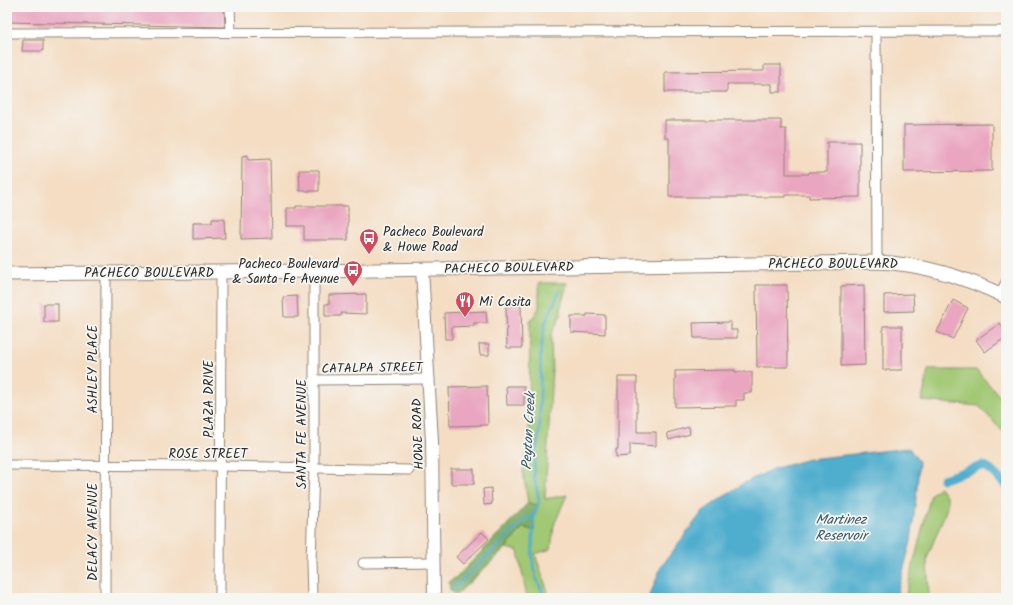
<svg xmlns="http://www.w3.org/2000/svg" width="1013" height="605" font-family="Kalam,sans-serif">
<rect width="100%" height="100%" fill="#f6f6f2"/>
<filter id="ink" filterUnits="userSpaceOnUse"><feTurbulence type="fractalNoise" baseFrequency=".025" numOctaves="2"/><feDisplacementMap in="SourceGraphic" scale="8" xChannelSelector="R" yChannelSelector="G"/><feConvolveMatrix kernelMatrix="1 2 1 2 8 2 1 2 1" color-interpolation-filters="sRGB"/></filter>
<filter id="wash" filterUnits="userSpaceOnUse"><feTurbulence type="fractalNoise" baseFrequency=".012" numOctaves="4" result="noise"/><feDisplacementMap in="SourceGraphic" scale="16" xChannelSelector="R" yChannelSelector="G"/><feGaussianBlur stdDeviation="0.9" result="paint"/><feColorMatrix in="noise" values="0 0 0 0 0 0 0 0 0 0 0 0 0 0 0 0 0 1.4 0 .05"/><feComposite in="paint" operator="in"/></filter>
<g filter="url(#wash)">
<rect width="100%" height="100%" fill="#f4ddc3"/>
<g fill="#a1c873" stroke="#667a4f">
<polygon points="539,283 567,283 561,306 561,315 551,335 552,369 545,499 567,495 554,525 551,549 535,554 550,598 527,598 518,551 506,548 523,527 534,531 534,516 538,505 528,503 523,471 529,434 530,322 539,308"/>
<polygon points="928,370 976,370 1006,403 1006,435 979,406 922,401"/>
<polygon points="940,487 947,497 947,508 927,558 929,598 905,598 931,494"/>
</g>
<polygon fill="#80ac65" stroke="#566c48" points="528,503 538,505 534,516 534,531 523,527 506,548 456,595 450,590 449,582 458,576"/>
<polygon fill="#50adce" stroke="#3e6c7c" points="909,448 919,462 917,489 911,541 896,598 649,598 661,567 703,511 742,484 773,469 809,459"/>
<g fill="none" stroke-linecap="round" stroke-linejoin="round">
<g stroke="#50adce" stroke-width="2.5">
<polyline points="453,589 527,518 534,516"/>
<polyline points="545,598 536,577 532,557 534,516 539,501 534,476 535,456 539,435 541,348 545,324 560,290"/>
</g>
<polyline stroke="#50adce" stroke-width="9" points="943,479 982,466 987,467 1006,485"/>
</g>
<g id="blocks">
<g fill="#eaa6c0">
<polygon points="7,7 224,7 225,27 7,22"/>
<polygon points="23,40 43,40 43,51 22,51"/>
<polygon points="764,65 781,65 781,92 772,92 772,84 727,84 727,92 665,92 665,72 764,71"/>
<polygon points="665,120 781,120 781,129 786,129 786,174 809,174 809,172 827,172 827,142 860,142 860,197 809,198 809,195 786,195 786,197 669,197 669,138 665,138"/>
<polygon points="992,124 992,171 904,172 904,125"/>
<polygon points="248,155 248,160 270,159 272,238 241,239 242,156"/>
<polygon points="299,170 319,170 319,191 300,191"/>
<polygon points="296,206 348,206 348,240 304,240 304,226 287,226 287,208 296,208"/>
<polygon points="212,219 224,219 225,238 193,239 193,223 212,223"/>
<polygon points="756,285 787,285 788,367 757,367"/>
<polygon points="864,285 865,365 841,366 841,286"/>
<polygon points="366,294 366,314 341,313 341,316 325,316 325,304 329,304 329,295"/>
<polygon points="913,294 914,311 884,312 884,295"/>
<polygon points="297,296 298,317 284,317 283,297"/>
<polygon points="953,300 968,308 953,339 937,332"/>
<rect x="44" y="304" width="14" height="18"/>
<polygon points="506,306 521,306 522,348 507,348"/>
<polygon points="486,311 487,323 474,323 474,326 452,327 452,339 445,339 444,313"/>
<polygon points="587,314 605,315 605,334 571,332 571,316 587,316"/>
<polygon points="731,322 731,330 737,330 737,338 694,338 693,323"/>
<polygon points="1000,323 1006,332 1006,337 985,352 976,340"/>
<rect x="883" y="326" width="19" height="44"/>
<polygon points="479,344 489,344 489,355 480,355"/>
<polygon points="735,370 735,372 752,372 752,393 744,393 744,400 736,400 736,406 675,407 675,371"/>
<polygon points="618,377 637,377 637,432 656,432 656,446 630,444 630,456 616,457 616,449 618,449"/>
<polygon points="487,386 488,425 450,426 449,387"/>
<polygon points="506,386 524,386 524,405 507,405"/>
<polygon points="689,427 690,434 669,440 667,433"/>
<rect x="451" y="469" width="23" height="15"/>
<polygon points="491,488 492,504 484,505 483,489"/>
<polygon points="482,532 489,539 463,564 456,557"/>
</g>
</g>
</g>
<g filter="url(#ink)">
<use href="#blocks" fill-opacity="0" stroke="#908477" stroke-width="1"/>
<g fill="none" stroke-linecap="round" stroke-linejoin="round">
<g stroke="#908477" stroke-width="11">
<g id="minor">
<polyline points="230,7 231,32"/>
<polyline points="876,32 877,262"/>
<polyline points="7,33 1006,31"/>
<polyline points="1000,294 1006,282"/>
<polyline points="314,380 430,379"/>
<polyline points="7,465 220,466 409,470"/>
<polyline points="363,563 434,562"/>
<polyline points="105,598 106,273"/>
<polyline points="220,598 221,272"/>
<polyline points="312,598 311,562 314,468 314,271"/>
</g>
</g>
<g stroke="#908477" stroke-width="14">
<polyline id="tertiary" points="422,269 432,441 434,598"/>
</g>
<g stroke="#908477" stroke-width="15">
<path id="secondary" d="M 7,274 L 314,271 L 877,262 C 923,264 965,277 1006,297"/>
</g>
<use href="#minor" stroke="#fff" stroke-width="9"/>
<use href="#tertiary" stroke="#fff" stroke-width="12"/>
<use href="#secondary" stroke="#fff" stroke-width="13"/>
</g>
</g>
<defs>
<g id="bus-pin" transform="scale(1)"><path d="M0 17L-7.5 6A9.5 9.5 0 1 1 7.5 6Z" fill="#d1495b" stroke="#f6f6f2"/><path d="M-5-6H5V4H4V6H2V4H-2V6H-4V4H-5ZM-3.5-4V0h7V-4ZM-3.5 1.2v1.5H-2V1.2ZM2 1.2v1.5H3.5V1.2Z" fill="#fff"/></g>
<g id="restaurant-pin" transform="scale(1)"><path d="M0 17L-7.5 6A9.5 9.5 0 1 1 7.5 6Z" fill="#d1495b" stroke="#f6f6f2"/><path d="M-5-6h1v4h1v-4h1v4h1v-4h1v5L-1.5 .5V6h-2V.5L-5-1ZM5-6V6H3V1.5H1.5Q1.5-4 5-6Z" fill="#fff"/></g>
</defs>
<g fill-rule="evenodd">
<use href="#bus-pin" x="369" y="238"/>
<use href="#bus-pin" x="353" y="270"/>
<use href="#restaurant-pin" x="465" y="301"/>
</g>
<g text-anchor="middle" stroke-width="3.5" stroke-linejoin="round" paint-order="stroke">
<g font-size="13" fill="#2b2b2b" stroke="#f6f6f2" text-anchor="start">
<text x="383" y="236">Pacheco Boulevard<tspan x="383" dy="15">&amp; Howe Road</tspan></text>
<text x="339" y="268" text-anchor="end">Pacheco Boulevard<tspan x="339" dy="15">&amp; Santa Fe Avenue</tspan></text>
<text x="479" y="306">Mi Casita</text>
</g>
<g font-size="13" fill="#2b2b2b" stroke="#f6f6f2">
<text x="833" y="268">PACHECO BOULEVARD</text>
<text transform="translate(509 267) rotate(-1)" y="5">PACHECO BOULEVARD</text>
<text x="149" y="277">PACHECO BOULEVARD</text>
<text transform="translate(372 367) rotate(-1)" y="5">CATALPA STREET</text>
<text transform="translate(92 369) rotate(-90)" y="5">ASHLEY PLACE</text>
<text transform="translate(208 399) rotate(-90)" y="5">PLAZA DRIVE</text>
<text transform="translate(301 434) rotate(-90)" y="5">SANTA FE AVENUE</text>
<text transform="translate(417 434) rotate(-92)" y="5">HOWE ROAD</text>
<text x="208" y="458">ROSE STREET</text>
<text transform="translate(92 532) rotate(-90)" y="5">DELACY AVENUE</text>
</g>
<g font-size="14" font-style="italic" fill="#385864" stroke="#f6f6f2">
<text transform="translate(528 431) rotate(-87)" y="5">Peyton Creek</text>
<text x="841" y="524">Martinez<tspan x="841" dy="16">Reservoir</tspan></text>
</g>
</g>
<rect width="1013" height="605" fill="none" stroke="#f6f6f2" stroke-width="24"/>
</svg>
